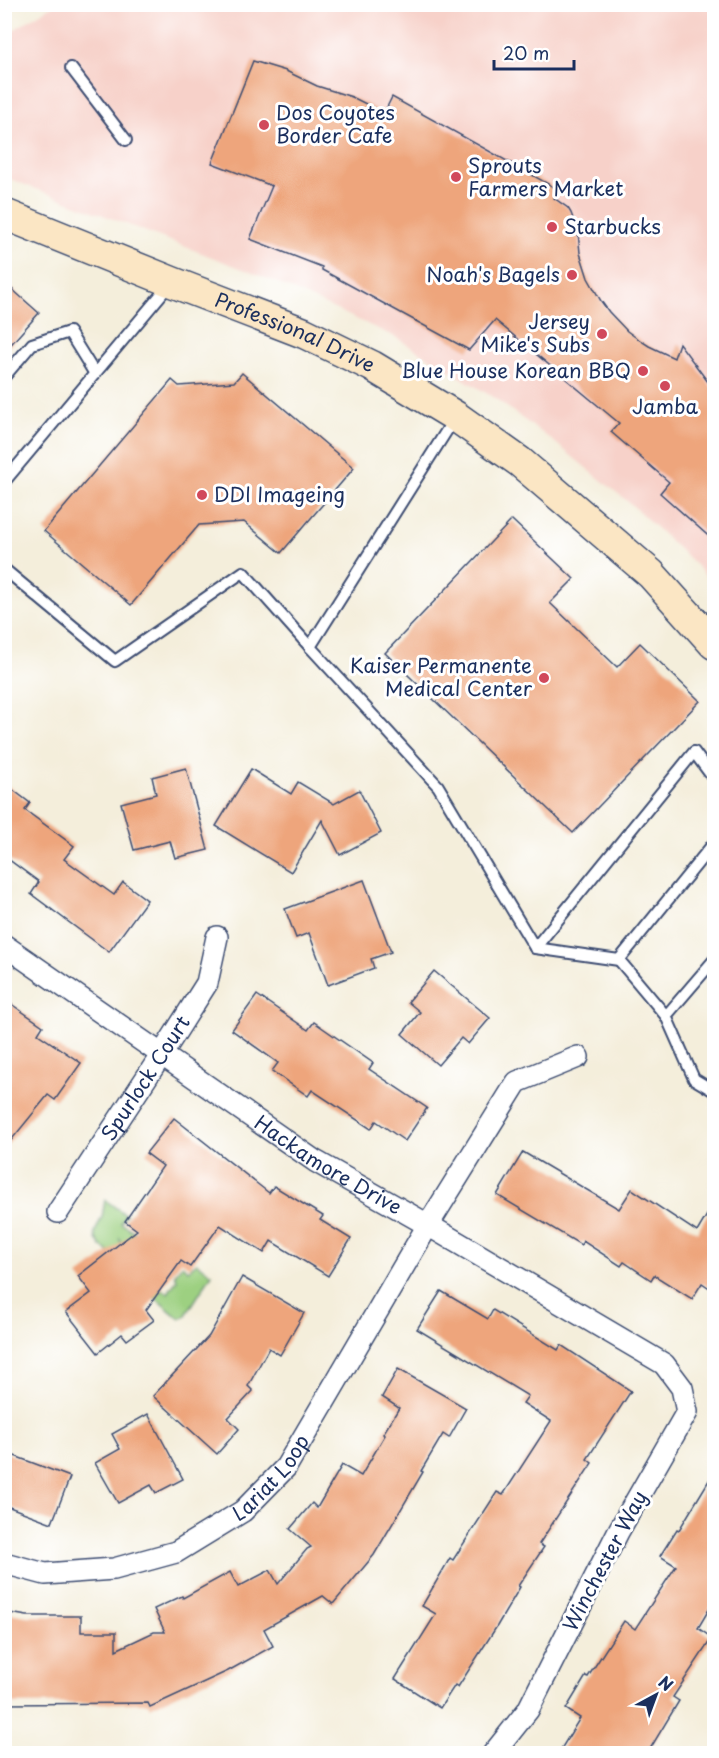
<svg xmlns="http://www.w3.org/2000/svg" width="719" height="1758" font-family="'Playpen Sans',sans-serif">
<rect width="100%" height="100%" fill="#fff"/>
<filter id="ink" filterUnits="userSpaceOnUse"><feTurbulence type="fractalNoise" baseFrequency=".0167" numOctaves="2"/><feDisplacementMap in="SourceGraphic" scale="12" xChannelSelector="R" yChannelSelector="G"/><feConvolveMatrix kernelMatrix="1 2 1 2 8 2 1 2 1" color-interpolation-filters="sRGB"/></filter>
<filter id="wash" filterUnits="userSpaceOnUse"><feTurbulence type="fractalNoise" baseFrequency=".008" numOctaves="4" result="noise"/><feDisplacementMap in="SourceGraphic" scale="24" xChannelSelector="R" yChannelSelector="G"/><feGaussianBlur stdDeviation="1.35" result="paint"/><feColorMatrix in="noise" values="0 0 0 0 0 0 0 0 0 0 0 0 0 0 0 0 0 1.4 0 .05"/><feComposite in="paint" operator="in"/></filter>
<g filter="url(#wash)">
<rect width="100%" height="100%" fill="#f4eedb"/>
<polygon fill="#f7d1c9" points="55,4 714,5 714,585 697,566 632,505 553,441 496,399 395,337 276,282 5,177 4,36"/>
<g fill="#9dd081" stroke="#5c8070" stroke-width="1.5">
<polygon points="105,1200 126,1215 121,1223 139,1235 122,1244 119,1237 121,1244 110,1253 101,1246 96,1239 95,1232 102,1217"/>
<polygon points="197,1263 212,1274 186,1315 180,1319 128,1275 133,1271 160,1292 162,1289 168,1293 177,1280 175,1274 182,1265 188,1270"/>
</g>
<g id="blocks">
<g fill="#eea57c">
<polygon points="253,61 286,71 317,86 352,97 384,113 392,97 559,190 554,198 568,208 571,213 578,232 580,253 588,278 601,301 609,312 627,331 638,339 649,346 674,358 679,343 714,390 714,541 660,493 669,482 611,432 619,423 495,320 469,350 322,270 322,267 250,239 272,186 212,163"/>
<polygon points="4,282 39,313 4,352"/>
<polygon points="242,373 354,468 281,553 244,522 199,525 131,605 44,531 172,380 179,386 234,382"/>
<polygon points="512,520 574,579 550,603 617,667 640,643 700,701 573,833 385,653"/>
<polygon points="186,768 208,850 175,858 170,841 134,850 121,803 156,794 152,777"/>
<polygon points="251,769 291,794 298,782 334,804 359,790 381,833 340,855 322,820 291,872 216,826"/>
<polygon points="4,783 30,803 25,810 74,846 64,859 114,895 123,882 147,900 109,952 31,894 39,882 4,856"/>
<polygon points="364,880 391,952 371,959 374,968 328,985 309,933 296,938 285,909"/>
<polygon points="434,971 490,1018 468,1044 461,1038 438,1065 402,1034 420,1012 408,1002"/>
<polygon points="257,995 308,1030 314,1022 373,1063 369,1069 427,1108 405,1141 376,1121 371,1129 312,1090 308,1096 272,1071 278,1063 232,1030"/>
<polygon points="4,999 43,1026 38,1034 81,1063 55,1100 48,1095 4,1149"/>
<polygon points="174,1118 269,1193 274,1186 323,1216 320,1220 351,1239 328,1276 271,1241 264,1253 220,1225 190,1267 181,1261 146,1310 154,1320 127,1340 122,1334 98,1353 66,1312 91,1293 78,1276 137,1230 125,1221 163,1166 146,1153"/>
<polygon points="523,1152 619,1209 632,1189 697,1232 714,1203 714,1291 702,1283 692,1299 654,1275 651,1280 624,1262 621,1266 583,1241 581,1245 497,1195"/>
<polygon points="242,1277 304,1313 280,1355 269,1348 248,1386 253,1391 228,1418 239,1429 217,1454 153,1396 209,1336"/>
<polygon points="441,1291 488,1319 493,1310 558,1350 561,1345 631,1391 587,1459 592,1463 539,1544 544,1547 518,1586 520,1587 497,1626 458,1687 455,1685 440,1708 395,1679 436,1614 422,1606 450,1558 453,1560 497,1492 503,1495 551,1421 523,1403 528,1396 417,1329"/>
<polygon points="398,1369 466,1408 449,1438 443,1434 421,1471 423,1472 374,1555 333,1604 323,1596 264,1629 273,1646 228,1671 150,1707 148,1703 4,1704 4,1612 27,1616 81,1616 81,1632 116,1632 116,1650 154,1632 165,1632 154,1609 182,1596 183,1598 230,1572 238,1587 270,1570 278,1584 307,1549 311,1547 290,1529 312,1503 317,1508 342,1465 361,1476 385,1435 383,1434 399,1408 382,1397"/>
<polygon points="148,1414 183,1479 156,1493 151,1485 118,1503 95,1463 120,1449 112,1434"/>
<polygon points="4,1452 70,1477 52,1523 4,1505"/>
<polygon points="714,1472 714,1601 698,1628 712,1638 673,1697 679,1701 647,1754 558,1754 580,1718 566,1709 586,1676 588,1677 624,1621 635,1629 676,1566 660,1556 677,1529 679,1530"/>
</g>
</g>
</g>
<g filter="url(#ink)">
<use href="#blocks" fill-opacity="0" stroke="#3c4c71" stroke-width="1.5"/>
<g fill="none" stroke-linecap="round" stroke-linejoin="round">
<g stroke="#3c4c71" stroke-width="14">
<g id="lane">
<polyline points="71,68 126,140"/>
<polyline points="4,377 32,344 69,332 95,374"/>
<polyline points="454,419 310,647 438,786 535,948"/>
<polyline points="4,482 170,284"/>
<polyline points="4,569 115,661 243,572 310,647"/>
<polyline points="619,960 535,948 694,752 714,779"/>
<polyline points="714,960 666,1016 694,1079 714,1091"/>
<polyline points="666,1016 619,960 714,843"/>
</g>
</g>
<g stroke="#3c4c71" stroke-width="24">
<g id="street">
<path id="s1" d="M 4,945 L 315,1161 L 428,1225 L 664,1364 L 682,1388 L 687,1412 L 618,1532 L 528,1710 L 493,1754"/>
<path id="s2" d="M 58,1212 L 162,1054 L 207,983 L 217,937"/>
<path id="s3" d="M 4,1563 L 45,1574 L 114,1569 L 176,1552 L 243,1511 L 286,1467 L 428,1225 L 517,1082 L 578,1057"/>
</g>
</g>
<g stroke="#3c4c71" stroke-width="33">
<g id="secondary">
<path id="s4" d="M 4,214 L 172,282 L 304,333 L 372,366 L 455,416 L 520,462 L 651,574 L 714,644"/>
</g>
</g>
<use href="#lane" stroke="#fff" stroke-width="10"/>
<use href="#street" stroke="#fff" stroke-width="21"/>
<use href="#secondary" stroke="#fbe6c4" stroke-width="30"/>
</g>
</g>
<g fill="#d1495b" stroke="#fff" stroke-width="2">
<circle cx="264" cy="125" r="6"/>
<circle cx="456" cy="177" r="6"/>
<circle cx="552" cy="227" r="6"/>
<circle cx="572" cy="275" r="6"/>
<circle cx="602" cy="334" r="6"/>
<circle cx="643" cy="371" r="6"/>
<circle cx="665" cy="386" r="6"/>
<circle cx="202" cy="495" r="6"/>
<circle cx="544" cy="678" r="6"/>
</g>
<g text-anchor="middle" stroke-width="6" stroke-linejoin="round" paint-order="stroke">
<g font-size="20" fill="#1b2f5e" stroke="#fff" text-anchor="start">
<text x="276" y="120">Dos Coyotes<tspan x="276" dy="23">Border Cafe</tspan></text>
<text x="468" y="173">Sprouts<tspan x="468" dy="23">Farmers Market</tspan></text>
<text x="564" y="234">Starbucks</text>
<text x="560" y="282" text-anchor="end">Noah's Bagels</text>
<text x="590" y="329" text-anchor="end">Jersey<tspan x="590" dy="23">Mike's Subs</tspan></text>
<text x="631" y="378" text-anchor="end">Blue House Korean BBQ</text>
<text x="665" y="414" text-anchor="middle">Jamba</text>
<text x="214" y="502">DDI Imageing</text>
<text x="532" y="673" text-anchor="end">Kaiser Permanente<tspan x="532" dy="23">Medical Center</tspan></text>
</g>
<g font-size="20" fill="#1b2f5e" stroke="#fff">
<text dy="7" stroke="none"><textPath href="#s4" startOffset="314">Professional Drive</textPath></text>
<text dy="7" stroke="none"><textPath href="#s2" startOffset="160">Spurlock Court</textPath></text>
<text dy="7" stroke="none"><textPath href="#s1" startOffset="392">Hackamore Drive</textPath></text>
<text dy="7" stroke="none"><textPath href="#s3" startOffset="298">Lariat Loop</textPath></text>
<text transform="translate(605 1561) rotate(-62)" y="7">Winchester Way</text>
</g>
</g>
<rect width="719" height="1758" fill="none" stroke="#fff" stroke-width="24"/>
<g transform="translate(656 1695) rotate(41)" stroke="#ffffff" stroke-width="4.5" paint-order="stroke">
<path d="M0-4.5L10 22L0 15L-10 22Z" fill="#1b2f5e"/>
<text y="-9" font-size="16" font-weight="bold" text-anchor="middle" fill="#1b2f5e">N</text>
</g>
<path d="M494 60v9h80v-9" fill="none" stroke="#1b2f5e" stroke-width="3"/>
<text x="503" y="60" font-size="18" fill="#1b2f5e" stroke="#ffffff" stroke-width="4.5" paint-order="stroke">20 m</text>
</svg>
